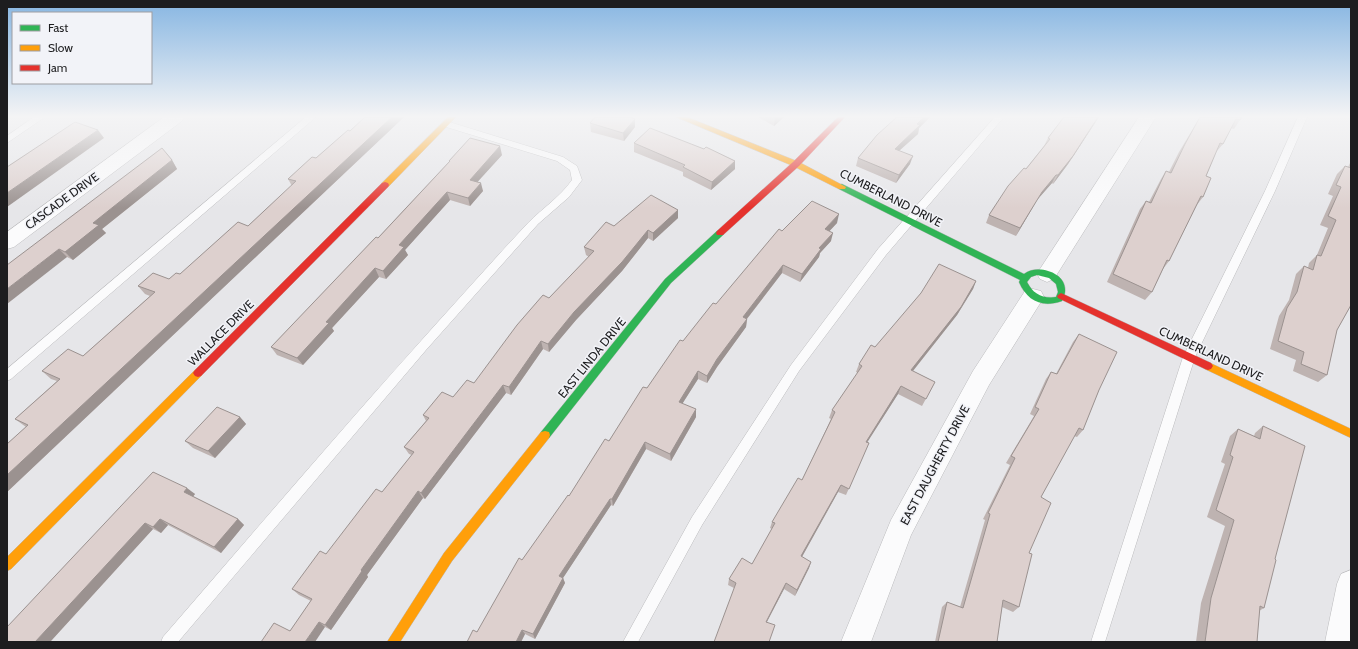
<svg xmlns="http://www.w3.org/2000/svg" width="1358" height="649" font-family="Cabin,sans-serif">
<rect width="100%" height="100%" fill="#e6e6e9"/>
<g fill="none" stroke-linecap="round" stroke-linejoin="round">
<g stroke="#bbbbbd" stroke-width="1">
<g id="lane">
<polygon points="34,117 45,117 7,143 7,136"/>
<polygon points="306,117 316,117 11,379 7,381 7,369"/>
<polygon points="995,117 1004,117 886,255 799,371 702,525 638,642 623,642 692,517 791,365 878,249"/>
<polygon points="1298,117 1307,117 1275,191 1195,357 1105,642 1091,642 1183,357 1265,191"/>
<path d="M 446,121 L 563,157 L 577,166 L 582,180 L 569,197 L 538,224 L 426,350 L 178,642 L 161,642 L 163,637 C 254,532 344,426 437,323 C 467,290 497,256 528,223 C 543,208 560,197 572,180 L 570,170 L 557,161 L 443,126 L 442,124 L 443,122 Z"/>
</g>
</g>
<g stroke="#bbbbbd" stroke-width="1">
<g id="street">
<polygon points="164,117 184,117 182,121 14,247 7,249 7,232"/>
<polygon points="1139,117 1156,117 1054,279 1047,282 1040,279 1037,274 1040,269"/>
<polygon points="1033,289 1041,291 1044,297 989,385 911,535 871,642 841,642 891,520 973,371 1025,291"/>
<polygon points="1351,570 1351,642 1325,642 1337,584 1341,574"/>
</g>
</g>
<g stroke="#bbbbbd" stroke-width="1">
<g id="fast">
<path d="M 842,184 L 1024,274 C 1039,262 1076,275 1062,301 C 1042,308 1027,301 1019,282 L 1020,280 L 839,189 L 838,187 L 839,185 ZM 1037,275 L 1049,278 L 1056,284 L 1058,292 L 1056,297 C 1043,299 1033,294 1027,282 L 1031,277 Z"/>
<polygon points="720,230 723,231 724,233 723,235 671,283 549,438 545,439 541,438 540,435 541,432 665,279 717,231"/>
</g>
</g>
<g stroke="#bbbbbd" stroke-width="1">
<g id="slow">
<polygon points="448,117 456,117 388,187 382,187 381,185 382,183"/>
<polygon points="676,117 687,117 799,162 846,187 845,189 839,189 793,166"/>
<polygon points="1208,362 1351,429 1351,438 1205,369 1203,366 1205,363"/>
<polygon points="198,369 201,370 203,373 201,376 11,569 7,571 7,557 195,370"/>
<polygon points="545,431 549,432 550,435 549,438 452,561 400,642 387,642 444,553 541,432"/>
</g>
</g>
<g stroke="#bbbbbd" stroke-width="1">
<g id="jam">
<polygon points="838,117 845,117 799,166 723,235 717,235 716,233 717,231 793,162"/>
<polygon points="385,182 388,183 389,185 388,187 201,376 198,377 195,376 193,373 195,370 382,183"/>
<polygon points="1061,293 1211,363 1213,366 1211,369 1208,370 1205,369 1058,298 1057,296"/>
</g>
</g>
<use href="#lane" fill="#fbfbfc" fill-rule="evenodd"/>
<use href="#street" fill="#fbfbfc" fill-rule="evenodd"/>
<use href="#fast" fill="#30b455" fill-rule="evenodd"/>
<use href="#slow" fill="#ff9f0a" fill-rule="evenodd"/>
<use href="#jam" fill="#e5322d" fill-rule="evenodd"/>
</g>
<g fill="#beb3b1">
<polygon points="365,117 404,117 7,492 7,444 26,427 15,419 57,381 51,379 42,371 83,356 150,296 145,294 138,286 169,279 180,274 248,226 292,186 288,179 316,158 350,131"/>
<polygon points="758,117 784,117 774,126"/>
<polygon points="930,117 919,128 918,134 899,151 910,164 896,183 856,166 858,158"/>
<polygon points="1064,117 1099,117 1068,164 1053,184 1052,183 1037,200 1016,236 986,223 989,215 1044,146 1048,138"/>
<polygon points="1200,117 1242,117 1234,129 1231,128 1223,144 1216,152 1206,176 1203,197 1196,206 1169,261 1163,269 1152,292 1145,300 1107,282 1140,209 1146,201 1149,202 1161,179 1166,171 1169,172 1179,152"/>
<polygon points="590,123 635,127 624,141 591,132"/>
<polygon points="634,143 704,149 735,161 735,169 711,190 683,176 683,172 634,152"/>
<polygon points="502,155 477,182 483,191 470,206 450,200 405,250 408,255 386,279 379,277 332,328 334,331 303,365 277,355 271,347 378,238 449,162 449,161"/>
<polygon points="172,160 177,169 102,229 106,233 73,260 67,257 7,265"/>
<polygon points="1351,161 1351,305 1337,330 1327,375 1318,382 1293,371 1296,360 1270,349 1279,316 1289,300 1296,274 1304,266 1308,268 1309,263 1317,255 1328,228 1320,225 1333,196 1328,194 1337,174 1345,166 1348,167"/>
<polygon points="678,210 678,218 653,241 648,238 622,271 576,320 549,352 543,349 511,395 506,393 425,499 423,498 367,575 368,577 331,630 325,627 290,631 311,601 299,595 292,589 326,554 382,492 412,455 409,454 404,447 426,421 423,415 453,397 474,383 549,298 589,257 586,255 584,247 614,226"/>
<polygon points="837,223 829,231 831,241 820,253 819,257 800,282 782,273 747,319 746,327 717,367 707,383 698,379 682,404 696,417 671,461 646,449 613,506 611,505 563,578 565,583 535,639 525,634 521,642 467,642 477,632 522,560 569,496 647,388 683,341 782,231"/>
<polygon points="976,281 973,289 957,315 913,371 935,382 922,406 898,394 867,442 869,443 846,495 838,492 802,557 811,562 809,568 795,596 784,589 767,622 769,642 734,588 728,585 729,579 752,564 772,529 770,528 772,522 802,480 831,419 829,418 832,410 858,373 856,372 859,364 875,347"/>
<polygon points="1079,334 1099,390 1083,430 1077,437 1074,436 1041,497 1029,553 1019,607 1013,612 1002,607 997,642 935,642 942,607 947,602 960,607 985,520 983,519 1010,465 1006,463 1034,416 1030,414 1046,379 1051,372 1056,374 1073,342"/>
<polygon points="240,417 246,424 215,458 193,448 185,441"/>
<polygon points="1263,426 1275,559 1264,608 1259,611 1257,642 1196,642 1201,603 1225,526 1207,517 1225,464 1221,462 1230,436 1238,429 1254,436 1255,433"/>
<polygon points="153,472 195,494 193,496 238,519 244,525 221,553 168,525 161,533 153,529 50,642 7,642"/>
</g>
<g fill="#9b9290">
<polygon points="392,117 404,117 7,492 7,475"/>
<polygon points="775,117 784,117 774,126"/>
<polygon points="924,117 930,117 919,128 918,134 892,157 895,149"/>
<polygon points="1098,117 1099,117 1068,164 1053,184 1058,175"/>
<polygon points="635,119 635,127 624,141 623,133"/>
<polygon points="98,130 104,138 7,207 7,193"/>
<polygon points="500,146 502,155 472,188 470,180"/>
<polygon points="913,156 910,164 896,183 899,175"/>
<polygon points="172,160 177,169 102,229 106,233 73,260 65,252 93,223"/>
<polygon points="735,161 735,169 711,190 712,182"/>
<polygon points="1056,175 1052,183 1037,200 1016,236 1020,228 1042,192"/>
<polygon points="481,183 483,191 470,206 468,198"/>
<polygon points="447,192 450,200 405,250 408,255 386,279 383,271 399,245"/>
<polygon points="678,210 678,218 653,241 653,233"/>
<polygon points="839,214 837,223 824,237 825,229"/>
<polygon points="648,230 648,238 622,271 576,320 549,352 548,344 574,312"/>
<polygon points="833,233 831,241 820,253 819,257 800,282 802,274 819,248"/>
<polygon points="59,249 67,257 7,304 7,289"/>
<polygon points="783,265 782,273 742,325 743,317"/>
<polygon points="375,268 379,277 332,328 334,331 303,365 297,358 326,322"/>
<polygon points="976,281 973,289 957,315 908,377 911,370"/>
<polygon points="747,319 746,327 717,367 707,383 707,376 717,359"/>
<polygon points="541,341 543,349 511,395 509,387"/>
<polygon points="698,371 698,379 679,409 679,402"/>
<polygon points="503,385 506,393 425,499 421,493"/>
<polygon points="901,386 898,394 863,449 866,442"/>
<polygon points="696,409 696,417 671,461 670,454"/>
<polygon points="240,417 246,424 215,458 208,451"/>
<polygon points="645,442 646,449 613,506 612,499"/>
<polygon points="841,485 838,492 799,562 801,556"/>
<polygon points="187,488 195,494 192,498 184,492"/>
<polygon points="418,491 423,498 367,575 368,577 331,630 325,625 361,570"/>
<polygon points="610,499 611,505 563,578 565,583 535,639 533,634 559,576"/>
<polygon points="160,519 168,525 161,533 153,527"/>
<polygon points="238,519 244,525 221,553 214,547"/>
<polygon points="145,523 153,529 50,642 35,642"/>
<polygon points="811,562 809,568 795,596 797,590"/>
<polygon points="786,583 784,589 764,627 766,622"/>
<polygon points="319,622 325,627 315,642 305,642"/>
<polygon points="522,630 525,634 521,642 516,642"/>
</g>
<g fill="#ddd0ce" stroke="#9b9290">
<polygon points="365,117 392,117 7,475 7,444 28,425 15,419 60,379 42,371 68,349 83,356 155,292 138,286 153,273 169,279 176,273 180,274 238,222 248,226 296,181 288,179 312,157 316,158 348,130 350,131"/>
<polygon points="595,117 630,117 635,119 623,133 590,123"/>
<polygon points="897,117 924,117 917,124 920,125 895,149 913,156 899,175 858,158 877,135"/>
<polygon points="1064,117 1098,117 1073,156 1058,175 1056,175 1042,192 1020,228 989,215 1008,186 1024,168 1026,169 1050,139 1048,138"/>
<polygon points="1200,117 1242,117 1240,120 1236,119 1223,144 1220,143 1206,176 1211,178 1203,197 1201,196 1169,261 1167,260 1152,292 1113,274 1146,201 1151,203 1166,171 1171,173 1185,144"/>
<polygon points="75,122 98,130 7,193 7,167"/>
<polygon points="650,128 704,149 706,147 735,161 712,182 683,167 685,165 634,143"/>
<polygon points="470,138 500,146 470,180 481,183 468,198 447,192 399,245 404,247 383,271 375,268 326,322 329,323 297,358 271,347 376,237 378,238 450,161 449,161"/>
<polygon points="162,148 172,160 93,223 99,225 65,252 59,249 7,289 7,265"/>
<polygon points="1345,166 1351,168 1351,305 1337,330 1327,375 1301,364 1304,352 1278,341 1287,308 1297,292 1304,266 1313,270 1317,255 1321,256 1336,220 1328,216 1341,187 1336,185"/>
<polygon points="651,195 678,210 653,233 648,230 622,262 574,312 548,344 541,341 509,387 503,385 421,493 418,491 361,570 362,571 325,625 319,622 305,642 261,642 274,623 290,631 312,599 292,589 320,551 326,554 376,489 382,492 414,452 404,447 429,418 423,415 442,392 453,397 467,380 474,383 517,325 543,295 549,298 594,251 584,247 606,222 614,226"/>
<polygon points="812,201 839,214 825,229 833,233 819,248 821,249 802,274 783,265 743,317 747,319 717,359 707,376 698,371 679,402 696,409 670,454 645,442 612,499 610,499 559,576 563,578 533,634 522,630 516,642 467,642 473,630 477,632 519,558 522,560 568,495 569,496 605,439 609,441 643,387 647,388 680,340 683,341 713,303 716,304 779,229 782,231"/>
<polygon points="939,264 976,281 961,307 911,370 935,382 926,399 901,386 866,442 869,443 849,489 841,485 801,556 811,562 797,590 786,583 766,622 775,625 769,642 714,642 736,583 729,579 742,558 752,564 775,523 772,522 798,478 802,480 835,412 832,410 862,366 859,364 871,345 875,347 921,293"/>
<polygon points="1079,334 1117,352 1099,390 1083,430 1079,428 1041,497 1051,503 1029,553 1032,554 1019,607 1003,600 997,642 938,642 947,602 963,608 990,514 988,513 1015,458 1011,456 1039,409 1035,407 1051,372 1057,374"/>
<polygon points="217,407 240,417 208,451 185,441"/>
<polygon points="1263,426 1305,446 1275,559 1276,560 1264,608 1260,606 1257,642 1205,642 1211,598 1234,520 1216,510 1233,457 1230,455 1238,429 1260,439"/>
<polygon points="153,472 187,488 184,492 238,519 214,547 160,519 153,527 145,523 35,642 7,642 7,627"/>
</g>
<linearGradient id="sky" x2="0" y2="1"><stop stop-color="#87b6e2"/><stop offset="0.56" stop-color="#f4f4f5"/><stop offset="1" stop-color="#f4f4f5" stop-opacity="0"/></linearGradient>
<rect width="1358" height="208" fill="url(#sky)"/>
<g text-anchor="middle" stroke-width="3" stroke-linejoin="round" paint-order="stroke">
<g font-size="12" fill="#1d1d1f" stroke="#f2f3f8">
<text transform="translate(891 198) rotate(27)" y="4">CUMBERLAND DRIVE</text>
<text transform="translate(62 201) rotate(-36)" y="4">CASCADE DRIVE</text>
<text transform="translate(221 333) rotate(-45)" y="4">WALLACE DRIVE</text>
<text transform="translate(1211 354) rotate(25)" y="4">CUMBERLAND DRIVE</text>
<text transform="translate(592 358) rotate(-51)" y="4">EAST LINDA DRIVE</text>
<text transform="translate(935 465) rotate(-62)" y="4">EAST DAUGHERTY DRIVE</text>
</g>
</g>
<rect width="1358" height="649" fill="none" stroke="#1d1d1f" stroke-width="16"/>
<rect x="12" y="12" width="140" height="72" fill="#f2f3f8" stroke="#9d9da1"/>
<rect x="20" y="25" width="20" height="6" fill="#30b455" stroke="#9d9da1"/>
<text x="48" y="32" font-size="12" fill="#1d1d1f">Fast</text>
<rect x="20" y="45" width="20" height="6" fill="#ff9f0a" stroke="#9d9da1"/>
<text x="48" y="52" font-size="12" fill="#1d1d1f">Slow</text>
<rect x="20" y="65" width="20" height="6" fill="#e5322d" stroke="#9d9da1"/>
<text x="48" y="72" font-size="12" fill="#1d1d1f">Jam</text>
</svg>
